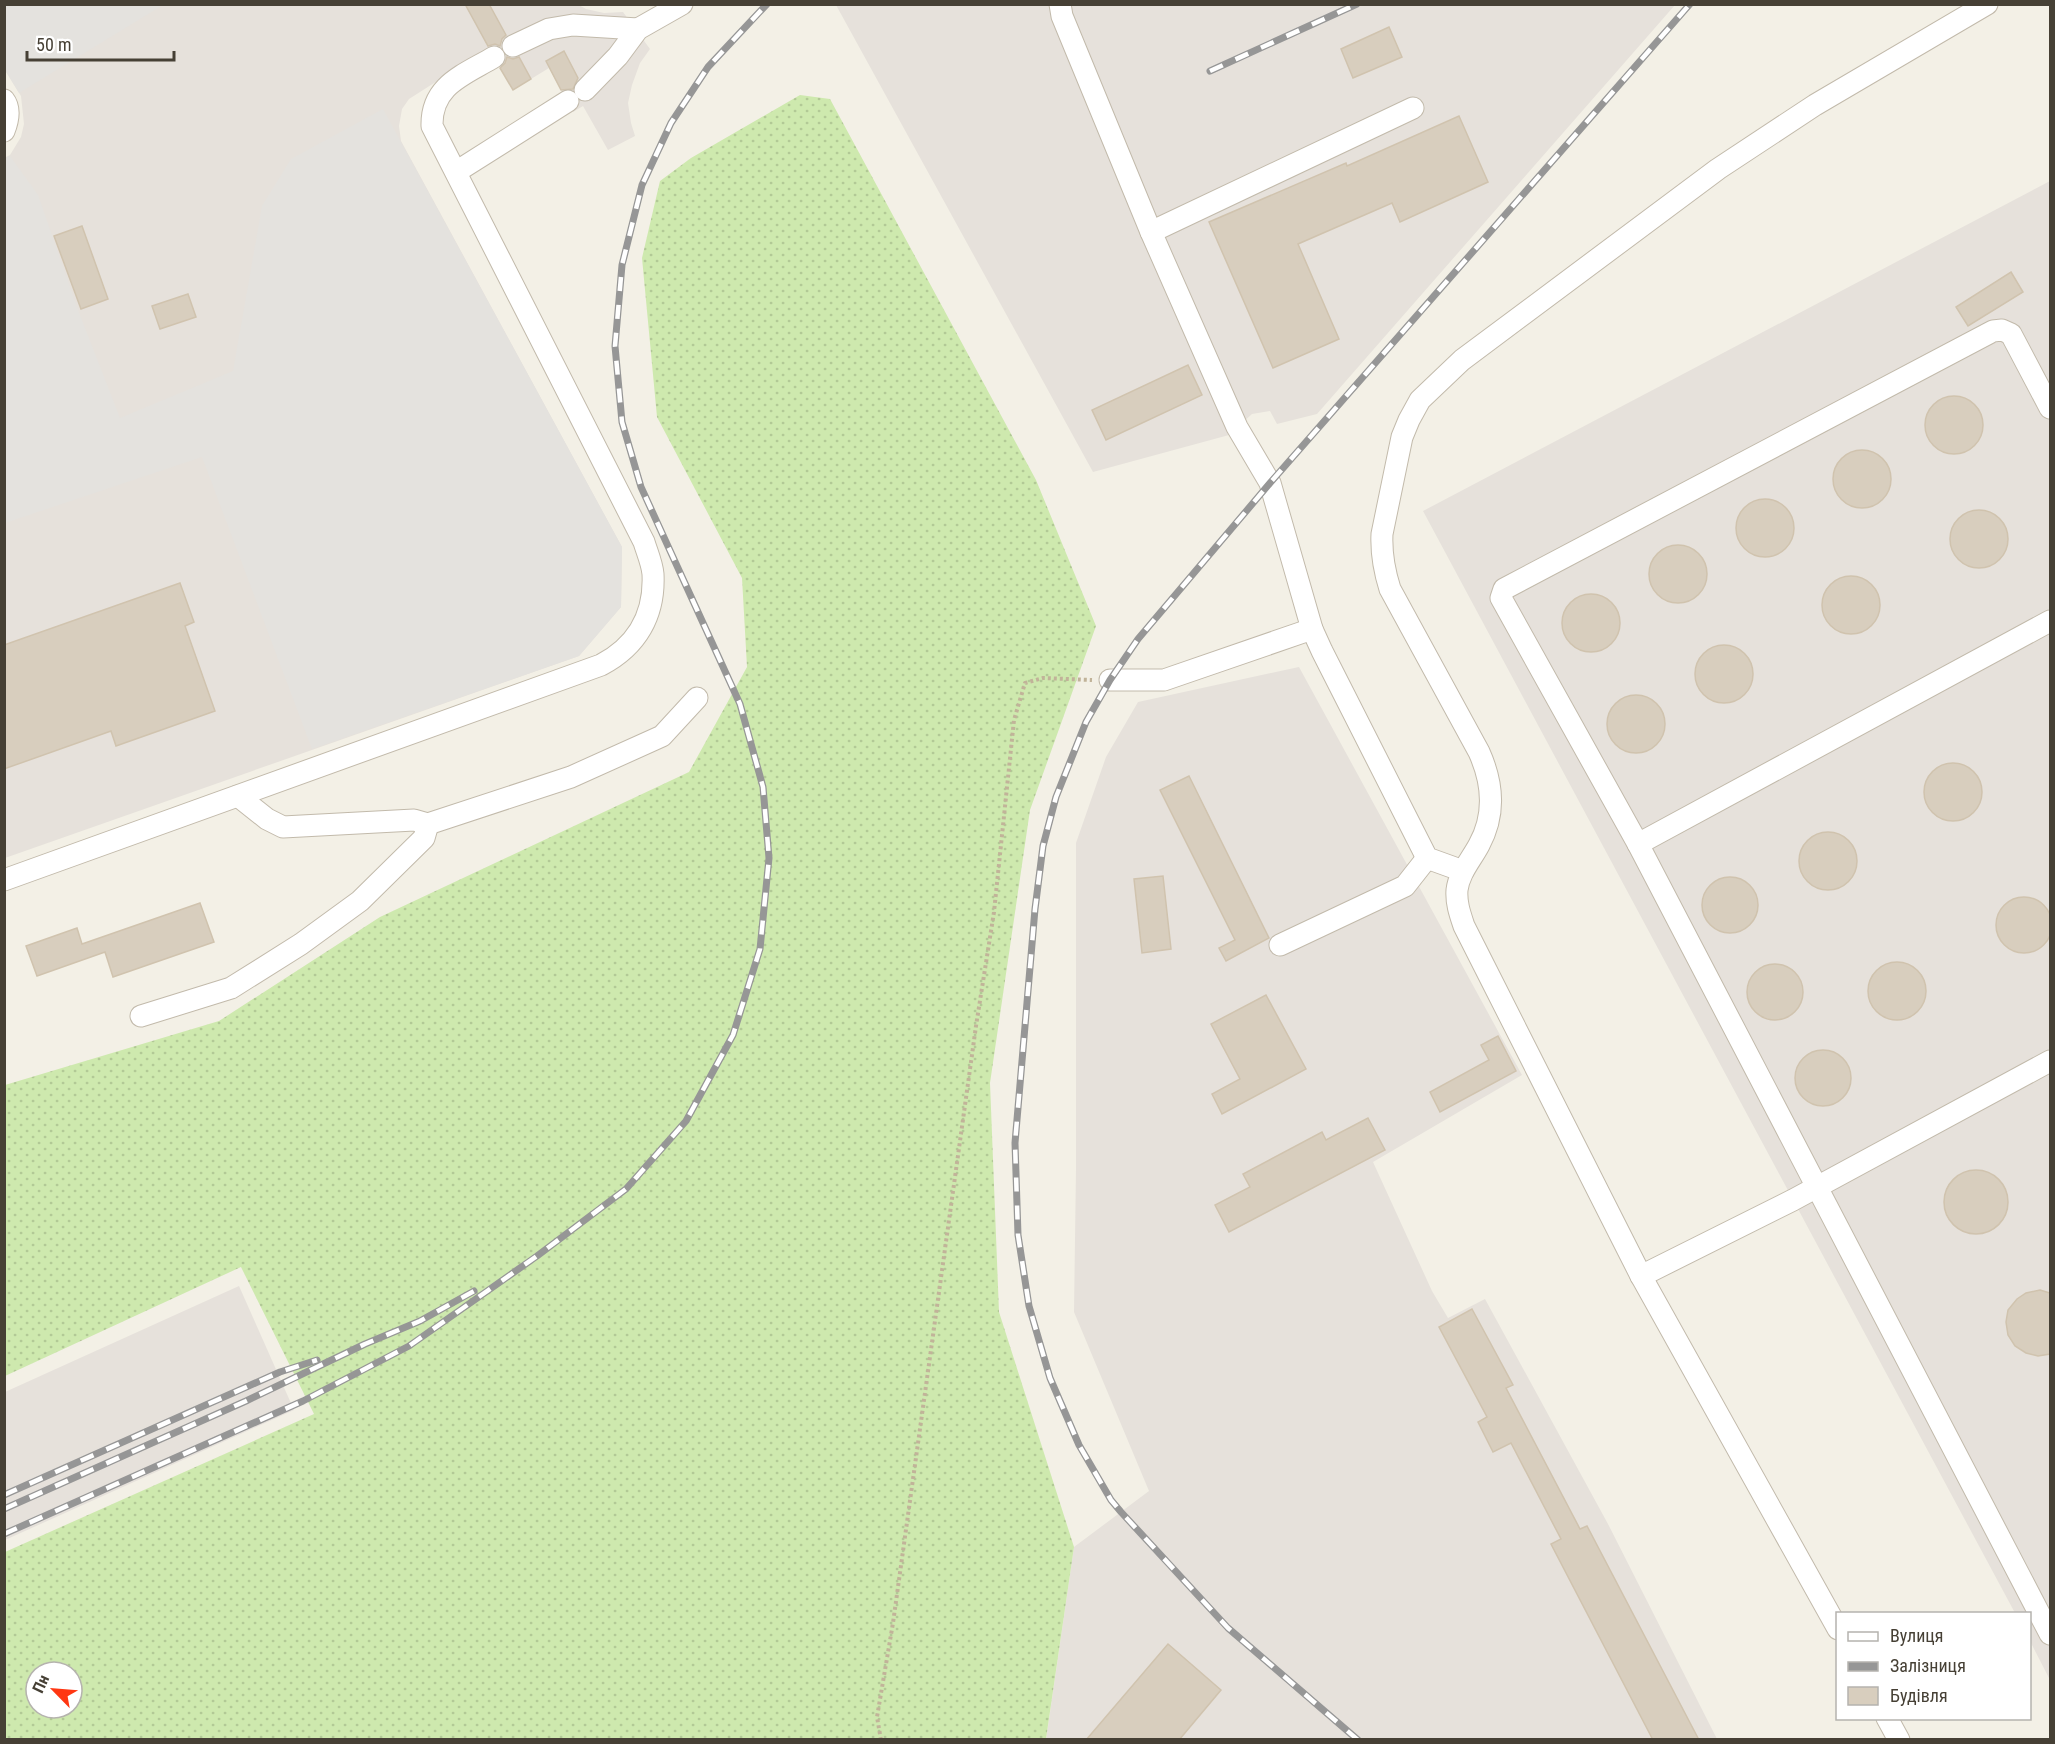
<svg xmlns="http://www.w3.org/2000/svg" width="2055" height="1744" font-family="'Roboto Condensed',sans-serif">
<defs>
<pattern id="grass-dots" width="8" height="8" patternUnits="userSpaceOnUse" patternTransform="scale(1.5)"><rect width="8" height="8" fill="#cee9ae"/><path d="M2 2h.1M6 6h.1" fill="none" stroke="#b2c996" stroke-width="1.8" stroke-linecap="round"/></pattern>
</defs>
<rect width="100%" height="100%" fill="#f3f0e6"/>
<g fill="#e6e1db">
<polygon points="577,4 586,9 604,13 623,12 650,49 640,63 632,85 628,103 631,123 635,136 608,150 583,106 573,112 549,68 513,90 489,48 409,99 402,109 399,126 401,141 622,547 621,607 579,656 5,858 4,158 10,155 21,137 24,124 21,96 5,70 5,5"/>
<polygon points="836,5 1675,5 1317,414 1277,424 1270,411 1252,414 1229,435 1093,472"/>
<polygon points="2050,181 2050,1680 2030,1641 2030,1614 2015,1613 1423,511"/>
<polygon points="1299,667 1522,1075 1373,1162 1432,1291 1448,1318 1485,1299 1608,1524 1717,1739 1046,1740 1074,1547 1149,1491 1074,1312 1076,1169 1076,843 1106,757 1138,702"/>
<polygon points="239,1286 294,1410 5,1540 5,1392"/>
</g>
<path fill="url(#grass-dots)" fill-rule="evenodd" d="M 800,95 L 830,99 L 1036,480 L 1096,626 L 1030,810 L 990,1083 L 999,1312 L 1074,1547 L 1046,1739 L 5,1739 L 5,1552 L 314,1414 L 241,1267 L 5,1376 L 5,1085 L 219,1021 L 380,917 L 689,772 L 747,667 L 742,578 L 657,417 L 642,258 L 660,181 L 691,158 ZM 36,1672 L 72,1672 L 72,1708 L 36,1708 Z"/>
<g fill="#e4e2de">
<polygon points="5,4 163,4 163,5 19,93 5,70"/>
<polygon points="383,109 622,547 621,607 579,656 312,749 202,457 5,523 5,158 10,156 38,195 78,310 120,418 233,371 262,206 291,159"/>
</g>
<g fill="#d8cebe" stroke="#d0c3ae" stroke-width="1.5">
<polygon points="465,4 489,4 506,35 502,39 500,46 495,44 488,46"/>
<polygon points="1389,27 1402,57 1353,78 1341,49"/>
<polygon points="564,51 578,78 573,89 561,90 546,61"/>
<polygon points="507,57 513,59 519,57 531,79 513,90 500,68 505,63"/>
<polygon points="1459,116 1488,182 1400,222 1392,203 1298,244 1339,339 1273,368 1209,222 1346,163 1347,166"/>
<polygon points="82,226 108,299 81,309 54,236"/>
<polygon points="2011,272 2023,292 1968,326 1956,307"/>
<polygon points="188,294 196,317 160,329 152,306"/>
<polygon points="1188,365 1202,395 1106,440 1092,410"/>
<circle cx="1954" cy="425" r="29"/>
<circle cx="1862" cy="479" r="29"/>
<circle cx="1765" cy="528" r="29"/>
<circle cx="1979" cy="539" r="29"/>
<circle cx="1678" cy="574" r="29"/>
<circle cx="1851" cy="605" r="29"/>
<polygon points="180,583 194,622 185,626 215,711 116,746 111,731 4,769 4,645"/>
<circle cx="1591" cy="623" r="29"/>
<circle cx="1724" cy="674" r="29"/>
<circle cx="1636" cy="724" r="29"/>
<circle cx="1953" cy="792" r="29"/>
<polygon points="1189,776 1269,938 1226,961 1219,948 1235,940 1160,790"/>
<circle cx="1828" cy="861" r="29"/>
<polygon points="1163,876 1171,949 1142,953 1134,879"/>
<circle cx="1730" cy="905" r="28"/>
<circle cx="2024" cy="925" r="28"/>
<polygon points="200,903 214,942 113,977 105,952 37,976 26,946 77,928 82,944"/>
<circle cx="1897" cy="991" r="29"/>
<circle cx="1775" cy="992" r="28"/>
<polygon points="1266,995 1306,1069 1222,1114 1212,1094 1240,1079 1211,1024"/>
<polygon points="1498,1036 1516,1071 1440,1112 1430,1092 1489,1060 1481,1045"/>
<circle cx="1823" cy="1078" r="28"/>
<polygon points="1368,1118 1385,1150 1229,1232 1215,1205 1250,1187 1243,1174 1322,1132 1326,1140"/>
<circle cx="1976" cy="1202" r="32"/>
<polygon points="2040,1290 2050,1293 2050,1354 2038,1356 2026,1353 2015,1346 2008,1335 2006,1322 2008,1310 2017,1299 2026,1293"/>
<polygon points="1472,1309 1513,1385 1506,1388 1580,1529 1587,1526 1699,1740 1653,1740 1551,1544 1561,1539 1511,1443 1493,1452 1478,1422 1487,1417 1439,1327"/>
<polygon points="1168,1644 1221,1690 1179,1740 1086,1740"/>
</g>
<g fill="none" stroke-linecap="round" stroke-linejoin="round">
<g stroke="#c2baab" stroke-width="23">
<g id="minor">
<polyline points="1060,4 1062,16 1151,232 1237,427 1270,483 1312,629 1322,651 1427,858 1463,871"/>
<polyline points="513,46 549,29 573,25 638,29"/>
<polyline points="585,90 618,56 638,29 682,4"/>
<path d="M 4,100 C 11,109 8,121 4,131"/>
<polyline points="456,172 568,101"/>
<polyline points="1151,232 1413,108"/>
<polyline points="2050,408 2011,334 2002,330 1993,331 1504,589 1501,598 1638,844 2050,1634"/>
<polyline points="1110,680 1164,680 1312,629"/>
<polyline points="238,796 267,819 283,827 414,820 428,824 571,777 662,736 697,698"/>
<polyline points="1638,844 2050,621"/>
<path d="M 4,880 L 601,665 C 637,646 655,615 653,574 C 652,563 647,552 644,542 L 432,126 C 431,85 464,75 494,57"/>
<polyline points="1280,945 1405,886 1427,858"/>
<polyline points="141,1016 231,988 301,944 360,901 424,838 428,824"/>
<polyline points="1641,1276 1793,1200 2050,1061"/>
<path d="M 1838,1629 L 1641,1276 L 1464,926 C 1460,914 1456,903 1457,890 C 1459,873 1471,860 1479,845 C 1496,814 1493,783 1479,752 L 1390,589 C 1384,570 1381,554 1382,534 L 1402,437 L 1409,420 L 1420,400 L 1462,360 L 1718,169 L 1815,105 L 1987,4"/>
<polyline points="1887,1718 1899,1740"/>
</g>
</g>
<polyline stroke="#c1b399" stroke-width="4" stroke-dasharray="3 3" stroke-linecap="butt" points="881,1740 877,1717 893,1623 976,1026 994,912 1014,720 1025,683 1043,678 1092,680"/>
<use href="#minor" stroke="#fff" stroke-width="21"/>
<g stroke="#969696" stroke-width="7">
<g id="rail">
<polyline points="1210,71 1357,4"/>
<polyline points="4,1495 280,1372 317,1360"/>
<polyline points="4,1509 246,1401 365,1344 420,1321 474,1291"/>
<polyline points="4,1534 303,1401 409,1346 537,1256 626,1189 686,1121 733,1035 760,949 769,858 763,787 740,704 641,487 622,422 615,346 622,265 642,185 671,123 708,67 767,4"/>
<polyline points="1358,1740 1228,1628 1121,1512 1111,1500 1079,1445 1050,1378 1029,1306 1018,1235 1015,1143 1035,909 1043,846 1056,797 1086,722 1110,680 1138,639 1270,483 1690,4"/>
</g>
</g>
<use href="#rail" stroke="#fff" stroke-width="4.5" stroke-dasharray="14" stroke-linecap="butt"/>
</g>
<rect width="2055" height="1744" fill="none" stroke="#464035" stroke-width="12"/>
<rect x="1836" y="1612" width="195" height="108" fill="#ffffff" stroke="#b5b3ae" stroke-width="1.5"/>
<rect x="1848" y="1632" width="30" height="9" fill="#ffffff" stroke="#b5b3ae" stroke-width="1.5"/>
<text x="1890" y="1642" font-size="18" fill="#464035">Вулиця</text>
<rect x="1848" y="1662" width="30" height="9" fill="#969696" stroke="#b5b3ae" stroke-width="1.5"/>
<text x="1890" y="1672" font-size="18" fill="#464035">Залізниця</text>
<rect x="1848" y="1687" width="30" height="18" fill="#d8cebe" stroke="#b5b3ae" stroke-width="1.5"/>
<text x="1890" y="1702" font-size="18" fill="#464035">Будівля</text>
<g transform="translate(54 1690) rotate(295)"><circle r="28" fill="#ffffff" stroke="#b5b3ae" stroke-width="1.5"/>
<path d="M0-4.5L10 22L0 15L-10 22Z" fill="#ff3712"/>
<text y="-9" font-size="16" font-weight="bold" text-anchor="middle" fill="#464035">Пн</text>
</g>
<path d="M27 51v9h147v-9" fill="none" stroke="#464035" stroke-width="3"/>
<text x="36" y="51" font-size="18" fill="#464035" stroke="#ffffff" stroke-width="4.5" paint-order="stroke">50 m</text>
</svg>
